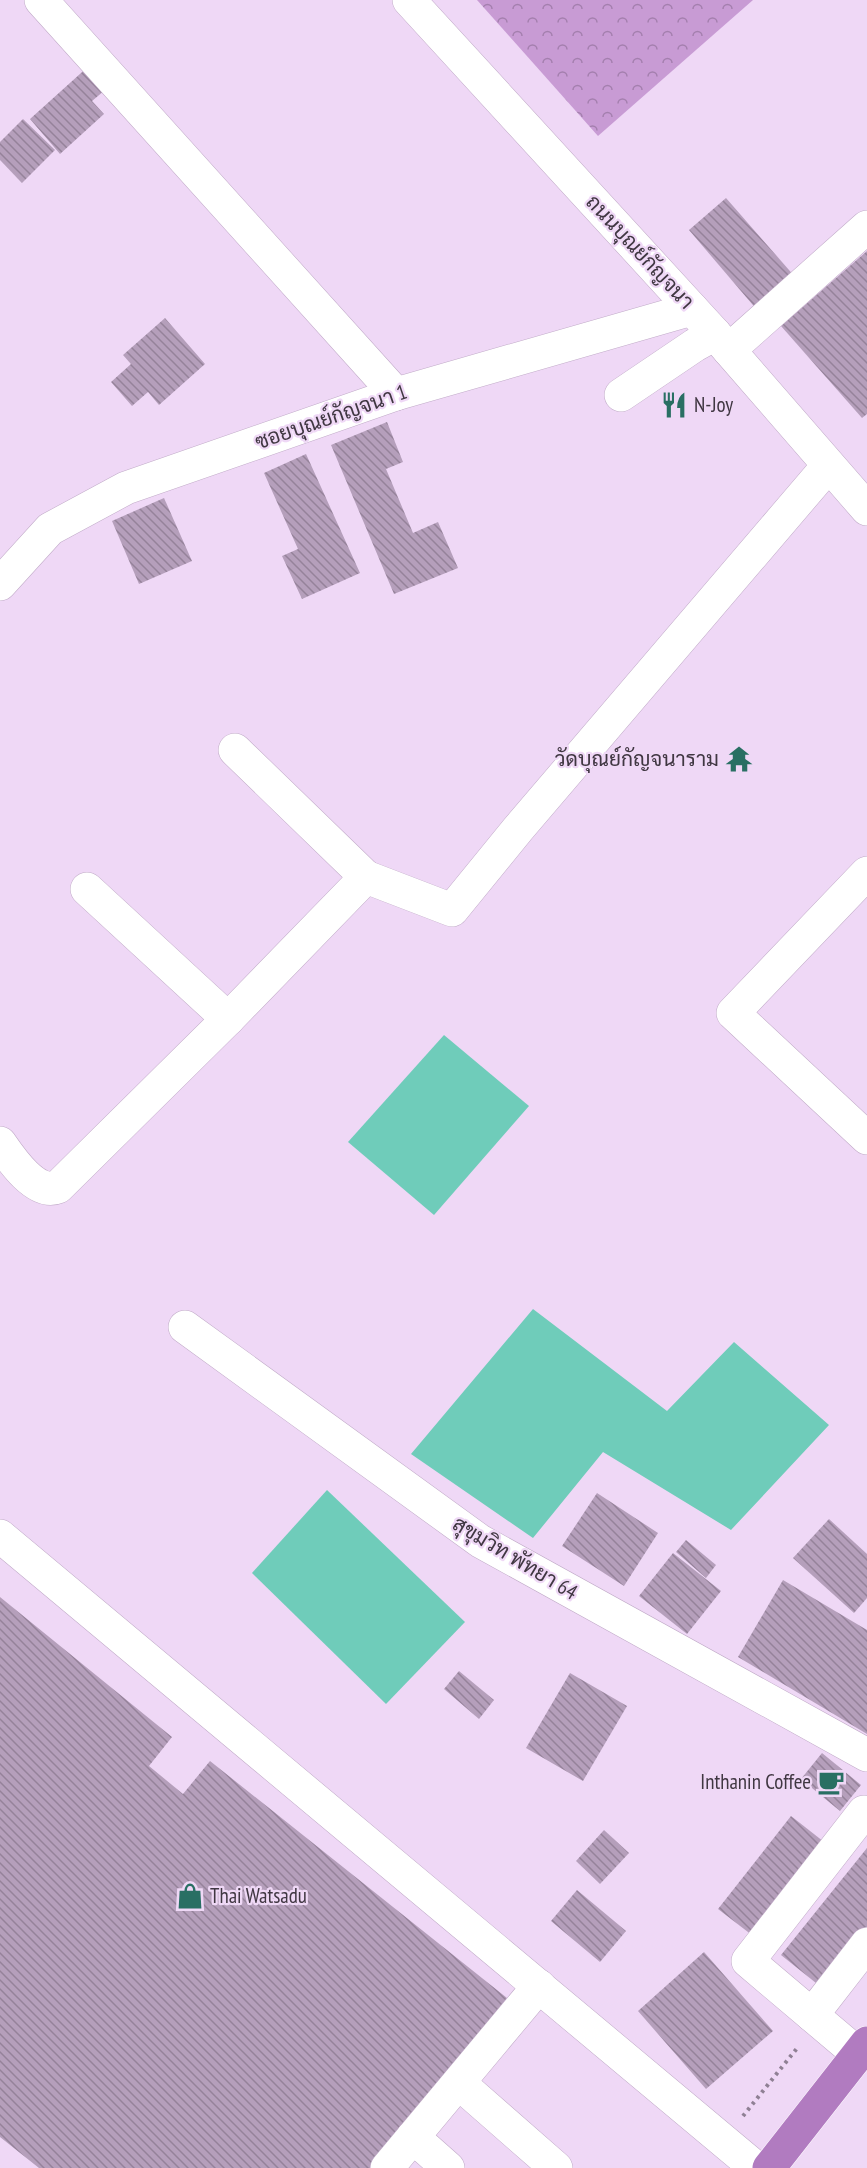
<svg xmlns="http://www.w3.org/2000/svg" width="867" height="2168" font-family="'PT Sans Narrow',Sarabun,sans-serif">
<defs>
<pattern id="forest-crowns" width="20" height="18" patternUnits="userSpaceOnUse" patternTransform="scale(1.5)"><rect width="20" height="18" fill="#c89bd4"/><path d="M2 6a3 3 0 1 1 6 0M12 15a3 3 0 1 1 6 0" fill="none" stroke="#a47fae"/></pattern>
<pattern id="building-back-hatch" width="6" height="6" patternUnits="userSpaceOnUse" patternTransform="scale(1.5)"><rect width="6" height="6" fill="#b59fbb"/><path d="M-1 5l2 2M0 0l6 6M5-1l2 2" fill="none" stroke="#95829a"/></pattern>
</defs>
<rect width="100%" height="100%" fill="#efd8f6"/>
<polygon fill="url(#forest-crowns)" points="477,0 753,0 598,136"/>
<g fill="#6fccba">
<polygon points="444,1035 529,1106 434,1215 348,1142"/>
<polygon points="533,1309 667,1411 734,1342 829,1425 731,1530 603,1452 533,1538 411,1454"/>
<polygon points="327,1490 465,1622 386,1704 252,1573"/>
</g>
<g fill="url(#building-back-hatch)">
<polygon points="91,64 111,85 92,101 104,114 60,154 30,119"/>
<polygon points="23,119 55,150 22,183 0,160 0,142"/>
<polygon points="726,198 796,278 758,311 689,230"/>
<polygon points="867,251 867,414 862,418 781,326"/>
<polygon points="165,318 205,364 159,405 148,392 132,406 111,382 131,364 123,355"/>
<polygon points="387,422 403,462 386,469 413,533 438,522 458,568 394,594 331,445"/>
<polygon points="306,454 360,573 302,599 282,556 298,549 264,473"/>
<polygon points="164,498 192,561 139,584 112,521"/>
<polygon points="597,1493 658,1533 624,1586 562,1546"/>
<polygon points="829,1519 867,1554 867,1598 854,1613 793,1558"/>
<polygon points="686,1540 716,1565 706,1578 676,1552"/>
<polygon points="673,1553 721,1591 687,1634 639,1596"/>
<polygon points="783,1580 867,1630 867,1734 738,1657"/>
<polygon points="0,1597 172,1737 149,1766 183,1794 210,1761 507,1998 373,2168 39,2168 0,2137"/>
<polygon points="459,1671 494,1700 479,1719 444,1689"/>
<polygon points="570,1673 627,1706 583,1781 526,1748"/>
<polygon points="822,1753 861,1785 840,1811 801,1779"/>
<polygon points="791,1816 833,1849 761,1942 718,1909"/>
<polygon points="604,1830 629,1853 600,1884 576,1861"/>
<polygon points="867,1848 867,1928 821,1987 781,1955"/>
<polygon points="577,1890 626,1931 600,1962 551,1921"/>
<polygon points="704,1952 773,2031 706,2089 638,2011"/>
</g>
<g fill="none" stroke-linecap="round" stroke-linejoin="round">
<g stroke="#c1abc8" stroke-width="34">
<g id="minor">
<polyline points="41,0 396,394"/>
<polyline points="409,0 715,334 867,509"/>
<polyline points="729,350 867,227"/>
<polyline points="621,395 695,345 715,334"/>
<polyline points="0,584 50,529 126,488 396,394 692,309"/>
<polyline points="235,750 366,877"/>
<polyline points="867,873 733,1013 867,1138"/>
<polyline points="87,889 228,1019"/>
<path d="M 0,1143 C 11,1159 36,1196 58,1187 L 228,1019 L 366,877 L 452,910 L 518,829 L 828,466"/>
<polyline points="185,1327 480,1541 867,1755"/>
<polyline points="0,1536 756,2168"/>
<polyline points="812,2015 867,1944"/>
<polyline points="858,2054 748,1961 864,1812 867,1814"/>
<polyline points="459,2083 556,2168"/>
<polyline points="413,2137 448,2168"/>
<polyline points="387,2168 539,1986"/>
</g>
</g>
<g stroke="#fff" stroke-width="34">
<polyline id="highway" points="769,2168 867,2043"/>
</g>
<polyline stroke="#8f8094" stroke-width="4" stroke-dasharray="3 4.5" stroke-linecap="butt" points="743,2116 798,2047"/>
<use href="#minor" stroke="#fff" stroke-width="33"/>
<use href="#highway" stroke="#b17bc0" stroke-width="33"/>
</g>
<defs>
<g id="restaurant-bare" transform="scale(2.07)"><path d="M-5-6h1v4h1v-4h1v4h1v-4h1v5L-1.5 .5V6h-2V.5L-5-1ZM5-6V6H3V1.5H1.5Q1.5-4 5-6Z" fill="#296f63" stroke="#efd8f6" stroke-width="2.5" paint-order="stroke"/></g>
<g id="temple-bare" transform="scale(2.07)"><path d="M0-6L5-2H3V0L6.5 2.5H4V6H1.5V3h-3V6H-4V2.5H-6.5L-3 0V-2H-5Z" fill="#296f63" stroke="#efd8f6" stroke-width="2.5" paint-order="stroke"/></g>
<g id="cafe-bare" transform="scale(2.07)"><path d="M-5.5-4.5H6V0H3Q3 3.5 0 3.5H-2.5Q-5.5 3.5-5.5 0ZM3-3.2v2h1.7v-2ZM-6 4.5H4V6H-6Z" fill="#296f63" stroke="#efd8f6" stroke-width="2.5" paint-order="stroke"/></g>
<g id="shop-bare" transform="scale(2.07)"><path d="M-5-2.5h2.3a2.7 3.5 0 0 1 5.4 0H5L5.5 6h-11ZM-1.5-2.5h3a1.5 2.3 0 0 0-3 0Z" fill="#296f63" stroke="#efd8f6" stroke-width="2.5" paint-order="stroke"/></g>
</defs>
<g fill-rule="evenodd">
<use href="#restaurant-bare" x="674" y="405"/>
<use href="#temple-bare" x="739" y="759"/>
<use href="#cafe-bare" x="831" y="1782"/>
<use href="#shop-bare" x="190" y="1896"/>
</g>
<g text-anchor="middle" stroke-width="4.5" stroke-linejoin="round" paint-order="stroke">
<g font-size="21" fill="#403742" stroke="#efd8f6">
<text transform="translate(640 252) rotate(47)" y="7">ถนนบุณย์กัญจนา</text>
<text transform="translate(331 417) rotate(-19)" y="7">ซอยบุณย์กัญจนา 1</text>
<text transform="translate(515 1558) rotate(31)" y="7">สุขุมวิท พัทยา 64</text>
</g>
<g font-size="21" fill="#403742" stroke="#efd8f6" text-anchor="start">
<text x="694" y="412">N-Joy</text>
<text x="719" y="766" text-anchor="end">วัดบุณย์กัญจนาราม</text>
<text x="811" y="1789" text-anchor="end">Inthanin Coffee</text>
<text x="210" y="1903">Thai Watsadu</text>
</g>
</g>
</svg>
